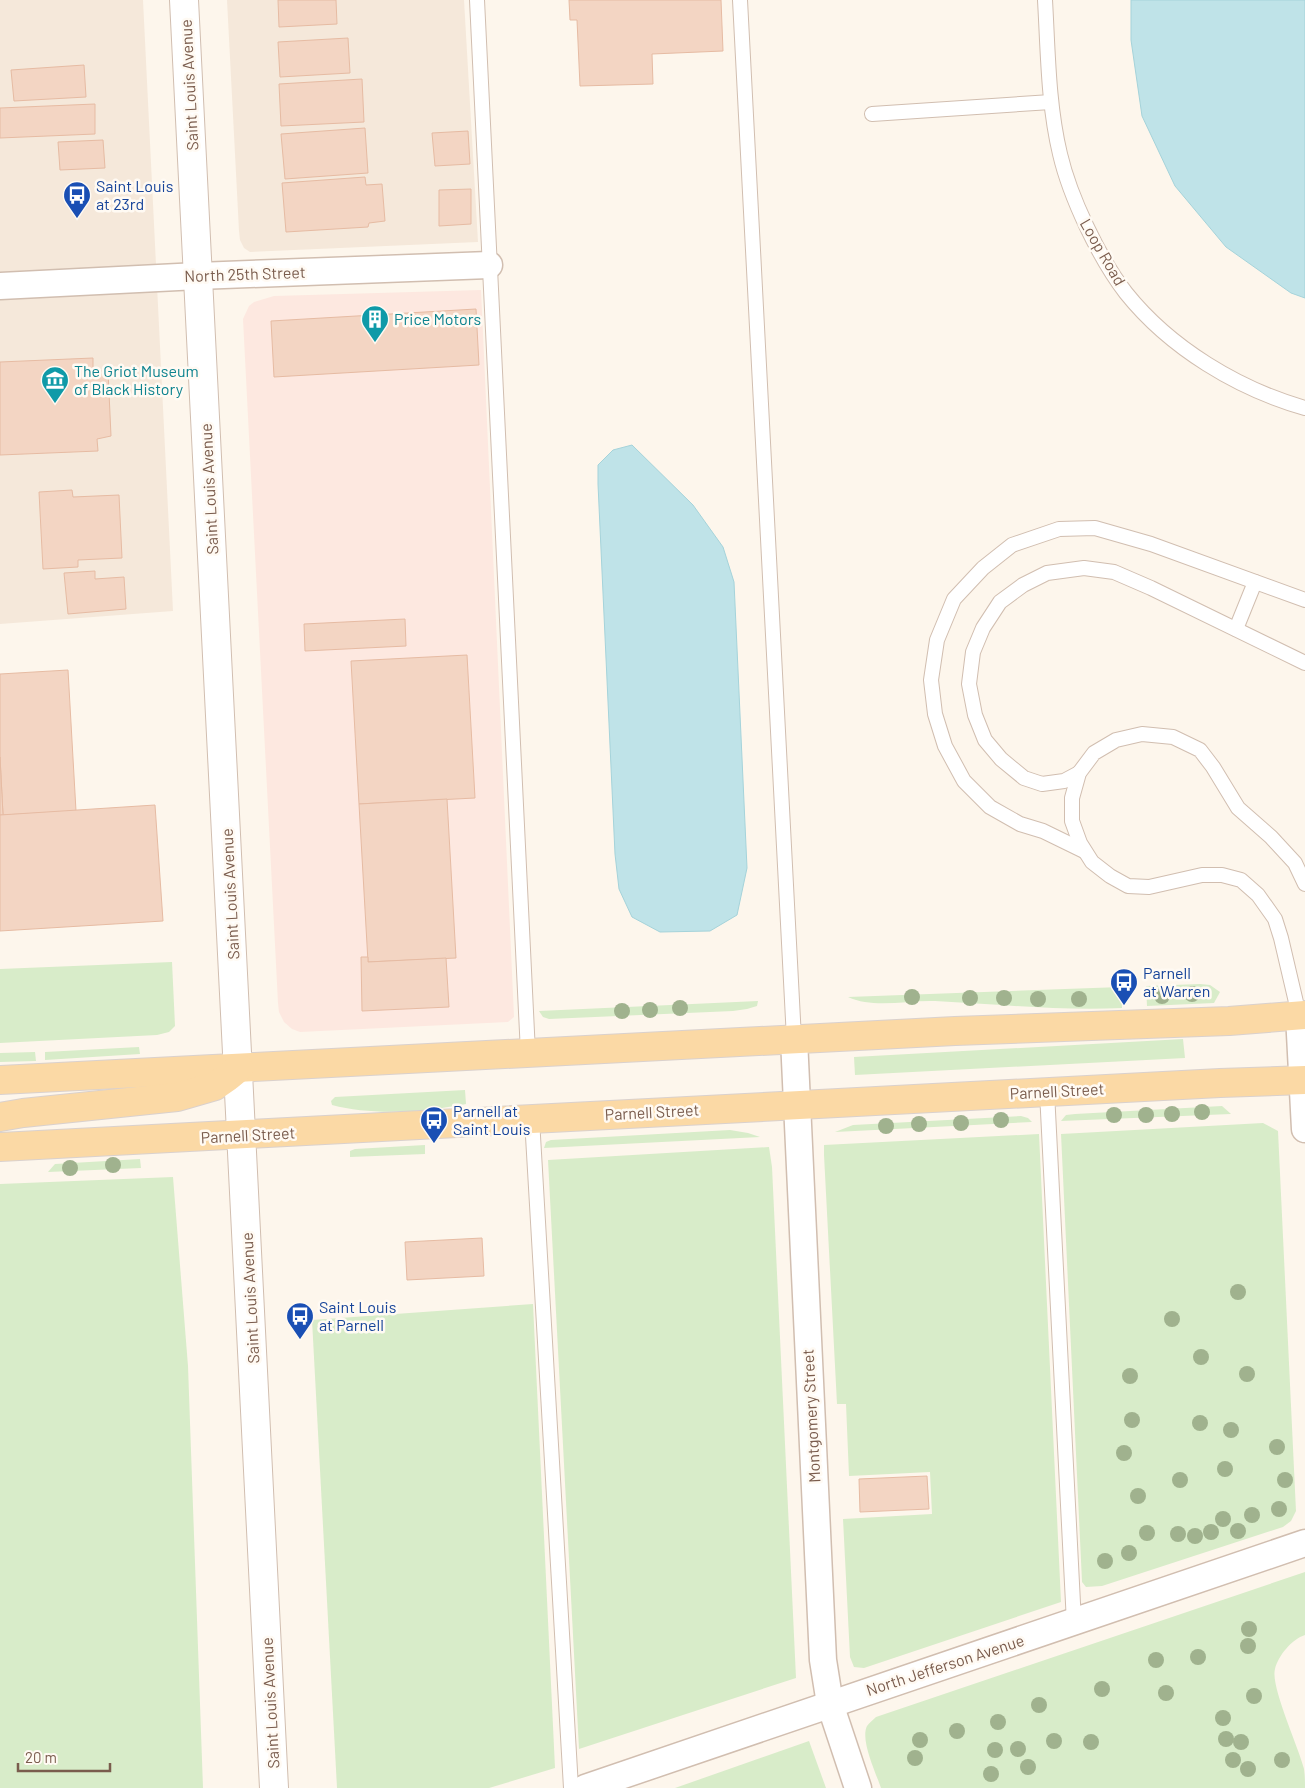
<svg xmlns="http://www.w3.org/2000/svg" width="1305" height="1788" font-family="Barlow,sans-serif">
<rect width="100%" height="100%" fill="#fdf6ec"/>
<g fill="#f5e8da">
<polygon points="0,0 143,0 173,611 0,624"/>
<polygon points="227,0 464,0 478,242 250,252 244,248 240,240 239,231"/>
</g>
<polygon fill="#fde8e0" points="481,290 514,1017 508,1022 300,1032 292,1029 284,1022 279,1012 278,1003 243,319 249,306 254,302 274,296"/>
<g fill="#d8ecc9">
<polygon points="172,962 175,1026 169,1032 157,1035 0,1043 0,969"/>
<polygon points="1200,984 1210,985 1220,992 1214,1003 1147,1006 1146,986"/>
<path d="M 1121,987 L 1122,1008 C 1059,1011 997,1004 935,1001 C 907,1000 874,1009 848,997 Z"/>
<polygon points="758,1001 757,1006 747,1009 733,1011 549,1019 543,1017 539,1011"/>
<polygon points="1183,1039 1185,1058 855,1075 854,1057"/>
<polygon points="139,1047 140,1054 45,1060 45,1052"/>
<polygon points="35,1052 36,1061 0,1062 0,1053"/>
<path d="M 465,1090 L 466,1104 C 425,1112 373,1116 332,1105 L 331,1101 L 335,1097 Z"/>
<polygon points="1222,1106 1231,1114 1061,1121 1066,1115 1075,1114"/>
<polygon points="1021,1116 1028,1118 1032,1122 835,1132 853,1125"/>
<polygon points="1263,1123 1278,1131 1296,1511 1291,1521 1283,1527 1102,1586 1086,1587 1082,1582 1061,1134"/>
<polygon points="730,1130 748,1133 760,1137 544,1148 546,1142 551,1140"/>
<polygon points="1039,1134 1061,1602 864,1668 854,1667 850,1657 843,1519 932,1514 930,1472 849,1476 846,1404 837,1404 824,1155 824,1145"/>
<polygon points="425,1145 425,1154 350,1157 350,1151 355,1149"/>
<polygon points="769,1147 772,1167 796,1678 579,1749 548,1160"/>
<polygon points="140,1159 141,1168 48,1172 55,1164"/>
<polygon points="173,1177 188,1366 203,1788 0,1788 0,1184"/>
<polygon points="533,1304 555,1768 489,1788 337,1788 312,1320"/>
<path d="M 1305,1572 L 1305,1635 C 1292,1639 1278,1656 1275,1669 C 1270,1686 1299,1748 1304,1769 C 1305,1775 1305,1782 1305,1788 L 881,1788 C 876,1773 860,1740 867,1726 C 869,1723 873,1720 876,1717 Z"/>
<polygon points="809,1741 826,1788 675,1788"/>
</g>
<g fill="#bfe3e8" stroke="#a5d3da">
<polygon points="1131,0 1305,0 1305,298 1291,293 1226,247 1175,186 1142,116 1131,40"/>
<polygon points="632,445 693,505 723,547 734,582 747,868 737,915 710,931 660,932 632,917 619,889 615,854 598,484 598,465 613,450"/>
</g>
<g fill="#f3d5c3" stroke="#e6bba3">
<polygon points="278,0 336,0 337,24 279,27"/>
<polygon points="569,0 721,0 723,51 652,54 653,84 580,86 577,20 570,20"/>
<polygon points="348,38 350,73 280,77 278,42"/>
<polygon points="84,65 86,97 14,101 11,70"/>
<polygon points="362,79 364,122 281,126 279,84"/>
<polygon points="95,104 95,134 0,138 0,108"/>
<polygon points="365,128 368,173 285,179 281,134"/>
<polygon points="468,131 470,164 435,166 432,133"/>
<polygon points="103,140 105,168 60,170 58,142"/>
<polygon points="365,177 366,185 382,184 385,221 369,223 368,227 286,232 282,183"/>
<polygon points="471,189 471,224 439,226 439,190"/>
<polygon points="476,309 479,365 274,377 271,321"/>
<polygon points="93,358 93,371 108,371 111,436 97,439 98,451 0,455 0,362"/>
<polygon points="72,490 73,497 119,495 122,558 78,560 78,567 43,569 39,492"/>
<polygon points="95,571 95,579 124,577 126,609 68,614 64,573"/>
<polygon points="405,619 406,646 305,651 304,624"/>
<polygon points="467,655 475,798 359,804 351,661"/>
<polygon points="68,670 76,811 3,815 0,757 0,674"/>
<polygon points="0,757 3,815 0,815"/>
<polygon points="447,799 456,958 368,962 359,804"/>
<polygon points="155,805 163,921 0,931 0,815"/>
<polygon points="361,957 368,957 368,962 446,958 449,1007 362,1011"/>
<polygon points="482,1238 484,1276 407,1280 405,1242"/>
<polygon points="927,1476 929,1509 860,1512 859,1479"/>
</g>
<g fill="none" stroke-linecap="round" stroke-linejoin="round">
<g stroke="#d1beb0" stroke-width="16">
<g id="service">
<polyline points="477,0 528,1053"/>
<polyline points="740,0 794,1039"/>
<path d="M 1045,0 C 1048,51 1048,104 1060,154 C 1070,197 1099,258 1126,293 C 1170,348 1238,389 1305,408"/>
<polyline points="872,114 1051,102"/>
<polyline points="1236,629 1255,582"/>
<polyline points="1079,773 1064,781 1042,784 1024,778 1001,759 985,740 975,715 969,684 973,652 983,628 1000,602 1023,585 1047,573 1084,568 1114,572 1151,588 1305,663"/>
<polyline points="1084,851 1043,831 1020,824 990,807 964,781 945,746 935,714 931,680 937,640 954,599 983,568 1012,545 1059,529 1095,528 1151,544 1305,600"/>
<polyline points="1299,1015 1281,938 1275,919 1258,895 1241,880 1222,875 1202,875 1149,887 1128,886 1110,876 1092,862 1080,843 1072,821 1072,798 1079,773 1094,753 1116,740 1142,734 1173,737 1200,750 1213,767 1238,808 1271,837 1295,863 1305,884"/>
<polyline points="1047,1092 1074,1623"/>
<polyline points="532,1119 571,1788"/>
</g>
</g>
<g stroke="#d1beb0" stroke-width="29">
<g id="minor">
<polyline points="0,286 198,276 489,265"/>
<polyline points="1299,1015 1305,1129"/>
<polyline points="794,1039 823,1660 830,1704 858,1788"/>
<polyline points="585,1788 1305,1543"/>
</g>
</g>
<g stroke="#d1beb0" stroke-width="30">
<polyline id="tertiary" points="184,0 274,1788"/>
</g>
<g stroke="#dad1cd" stroke-width="30">
<g id="primary">
<polyline points="0,1080 955,1031 1229,1021 1305,1015"/>
<polyline points="0,1117 23,1113 177,1097 215,1086 228,1077 239,1068"/>
<polyline points="0,1147 1220,1083 1305,1080"/>
</g>
</g>
<use href="#service" stroke="#fff" stroke-width="14"/>
<use href="#minor" stroke="#fff" stroke-width="26"/>
<use href="#tertiary" stroke="#fff" stroke-width="28"/>
<use href="#primary" stroke="#fbd9a5" stroke-width="28"/>
</g>
<g fill="#a0b28e">
<circle cx="1192" cy="994" r="8"/>
<circle cx="1162" cy="996" r="8"/>
<circle cx="912" cy="997" r="8"/>
<circle cx="970" cy="998" r="8"/>
<circle cx="1004" cy="998" r="8"/>
<circle cx="1038" cy="999" r="8"/>
<circle cx="1079" cy="999" r="8"/>
<circle cx="680" cy="1008" r="8"/>
<circle cx="650" cy="1010" r="8"/>
<circle cx="622" cy="1011" r="8"/>
<circle cx="1202" cy="1112" r="8"/>
<circle cx="1172" cy="1114" r="8"/>
<circle cx="1114" cy="1115" r="8"/>
<circle cx="1146" cy="1115" r="8"/>
<circle cx="1001" cy="1120" r="8"/>
<circle cx="961" cy="1123" r="8"/>
<circle cx="919" cy="1124" r="8"/>
<circle cx="886" cy="1126" r="8"/>
<circle cx="113" cy="1165" r="8"/>
<circle cx="70" cy="1168" r="8"/>
<circle cx="1238" cy="1292" r="8"/>
<circle cx="1172" cy="1319" r="8"/>
<circle cx="1201" cy="1357" r="8"/>
<circle cx="1247" cy="1374" r="8"/>
<circle cx="1130" cy="1376" r="8"/>
<circle cx="1132" cy="1420" r="8"/>
<circle cx="1200" cy="1423" r="8"/>
<circle cx="1231" cy="1430" r="8"/>
<circle cx="1277" cy="1447" r="8"/>
<circle cx="1124" cy="1453" r="8"/>
<circle cx="1225" cy="1469" r="8"/>
<circle cx="1180" cy="1480" r="8"/>
<circle cx="1285" cy="1480" r="8"/>
<circle cx="1138" cy="1496" r="8"/>
<circle cx="1279" cy="1509" r="8"/>
<circle cx="1252" cy="1515" r="8"/>
<circle cx="1223" cy="1519" r="8"/>
<circle cx="1238" cy="1531" r="8"/>
<circle cx="1211" cy="1532" r="8"/>
<circle cx="1147" cy="1533" r="8"/>
<circle cx="1178" cy="1534" r="8"/>
<circle cx="1195" cy="1536" r="8"/>
<circle cx="1129" cy="1553" r="8"/>
<circle cx="1105" cy="1561" r="8"/>
<circle cx="1249" cy="1629" r="8"/>
<circle cx="1248" cy="1646" r="8"/>
<circle cx="1198" cy="1657" r="8"/>
<circle cx="1156" cy="1660" r="8"/>
<circle cx="1102" cy="1689" r="8"/>
<circle cx="1166" cy="1693" r="8"/>
<circle cx="1254" cy="1696" r="8"/>
<circle cx="1039" cy="1705" r="8"/>
<circle cx="1223" cy="1718" r="8"/>
<circle cx="998" cy="1722" r="8"/>
<circle cx="957" cy="1731" r="8"/>
<circle cx="1226" cy="1739" r="8"/>
<circle cx="920" cy="1740" r="8"/>
<circle cx="1054" cy="1741" r="8"/>
<circle cx="1091" cy="1742" r="8"/>
<circle cx="1241" cy="1742" r="8"/>
<circle cx="1018" cy="1749" r="8"/>
<circle cx="995" cy="1750" r="8"/>
<circle cx="915" cy="1758" r="8"/>
<circle cx="1233" cy="1760" r="8"/>
<circle cx="1282" cy="1760" r="8"/>
<circle cx="1028" cy="1767" r="8"/>
<circle cx="1248" cy="1769" r="8"/>
<circle cx="991" cy="1774" r="8"/>
</g>
<defs>
<g id="bus-pin" transform="scale(1.4375)"><path d="M0 17L-7.5 6A9.5 9.5 0 1 1 7.5 6Z" fill="#1a4fb4" stroke="#fffaf3"/><path d="M-5-6H5V4H4V6H2V4H-2V6H-4V4H-5ZM-3.5-4V0h7V-4ZM-3.5 1.2v1.5H-2V1.2ZM2 1.2v1.5H3.5V1.2Z" fill="#fff"/></g>
<g id="building-pin" transform="scale(1.4375)"><path d="M0 17L-7.5 6A9.5 9.5 0 1 1 7.5 6Z" fill="#0f9aa8" stroke="#fffaf3"/><path d="M-4-6H4V6H1V3H-1V6H-4ZM-2.5-4.3h1.7v1.8h-1.7ZM.8-4.3h1.7v1.8H.8ZM-2.5-1h1.7V.8h-1.7ZM.8-1h1.7V.8H.8Z" fill="#fff"/></g>
<g id="museum-pin" transform="scale(1.4375)"><path d="M0 17L-7.5 6A9.5 9.5 0 1 1 7.5 6Z" fill="#0f9aa8" stroke="#fffaf3"/><path d="M0-6L6-3V-2H-6V-3ZM-5-1h2V3h-2ZM-1-1h2V3h-2ZM3-1h2V3H3ZM-6 4H6V6H-6Z" fill="#fff"/></g>
</defs>
<g fill-rule="evenodd">
<use href="#bus-pin" x="77" y="195"/>
<use href="#building-pin" x="375" y="319"/>
<use href="#museum-pin" x="55" y="380"/>
<use href="#bus-pin" x="1124" y="982"/>
<use href="#bus-pin" x="434" y="1120"/>
<use href="#bus-pin" x="300" y="1316"/>
</g>
<g text-anchor="middle" stroke-width="5" stroke-linejoin="round" paint-order="stroke">
<g font-size="16" fill="#7a5c4d" stroke="#fffaf3">
<text transform="translate(189 85) rotate(-93)" y="6">Saint Louis Avenue</text>
<text transform="translate(1103 252) rotate(60)" y="6">Loop Road</text>
<text transform="translate(245 274) rotate(-2)" y="6">North 25th Street</text>
<text transform="translate(209 489) rotate(-93)" y="6">Saint Louis Avenue</text>
<text transform="translate(230 894) rotate(-93)" y="6">Saint Louis Avenue</text>
<text transform="translate(1057 1091) rotate(-3)" y="6">Parnell Street</text>
<text transform="translate(652 1112) rotate(-3)" y="6">Parnell Street</text>
<text transform="translate(248 1135) rotate(-3)" y="6">Parnell Street</text>
<text transform="translate(250 1298) rotate(-93)" y="6">Saint Louis Avenue</text>
<text transform="translate(811 1416) rotate(-93)" y="6">Montgomery Street</text>
<text transform="translate(945 1665) rotate(-18)" y="6">North Jefferson Avenue</text>
<text transform="translate(270 1703) rotate(-93)" y="6">Saint Louis Avenue</text>
</g>
<g font-size="16" fill="#164399" stroke="#fffaf3" text-anchor="start">
<text x="96" y="192">Saint Louis<tspan x="96" dy="18">at 23rd</tspan></text>
<text x="1143" y="979">Parnell<tspan x="1143" dy="18">at Warren</tspan></text>
<text x="453" y="1117">Parnell at<tspan x="453" dy="18">Saint Louis</tspan></text>
<text x="319" y="1313">Saint Louis<tspan x="319" dy="18">at Parnell</tspan></text>
</g>
<g font-size="16" fill="#0d838f" stroke="#fffaf3" text-anchor="start">
<text x="394" y="325">Price Motors</text>
<text x="74" y="377">The Griot Museum<tspan x="74" dy="18">of Black History</tspan></text>
</g>
</g>
<path d="M18 1763v8h92v-8" fill="none" stroke="#7a5c4d" stroke-width="2.5"/>
<text x="25" y="1763" font-size="15" fill="#7a5c4d" stroke="#fffaf3" stroke-width="4" paint-order="stroke">20 m</text>
</svg>
